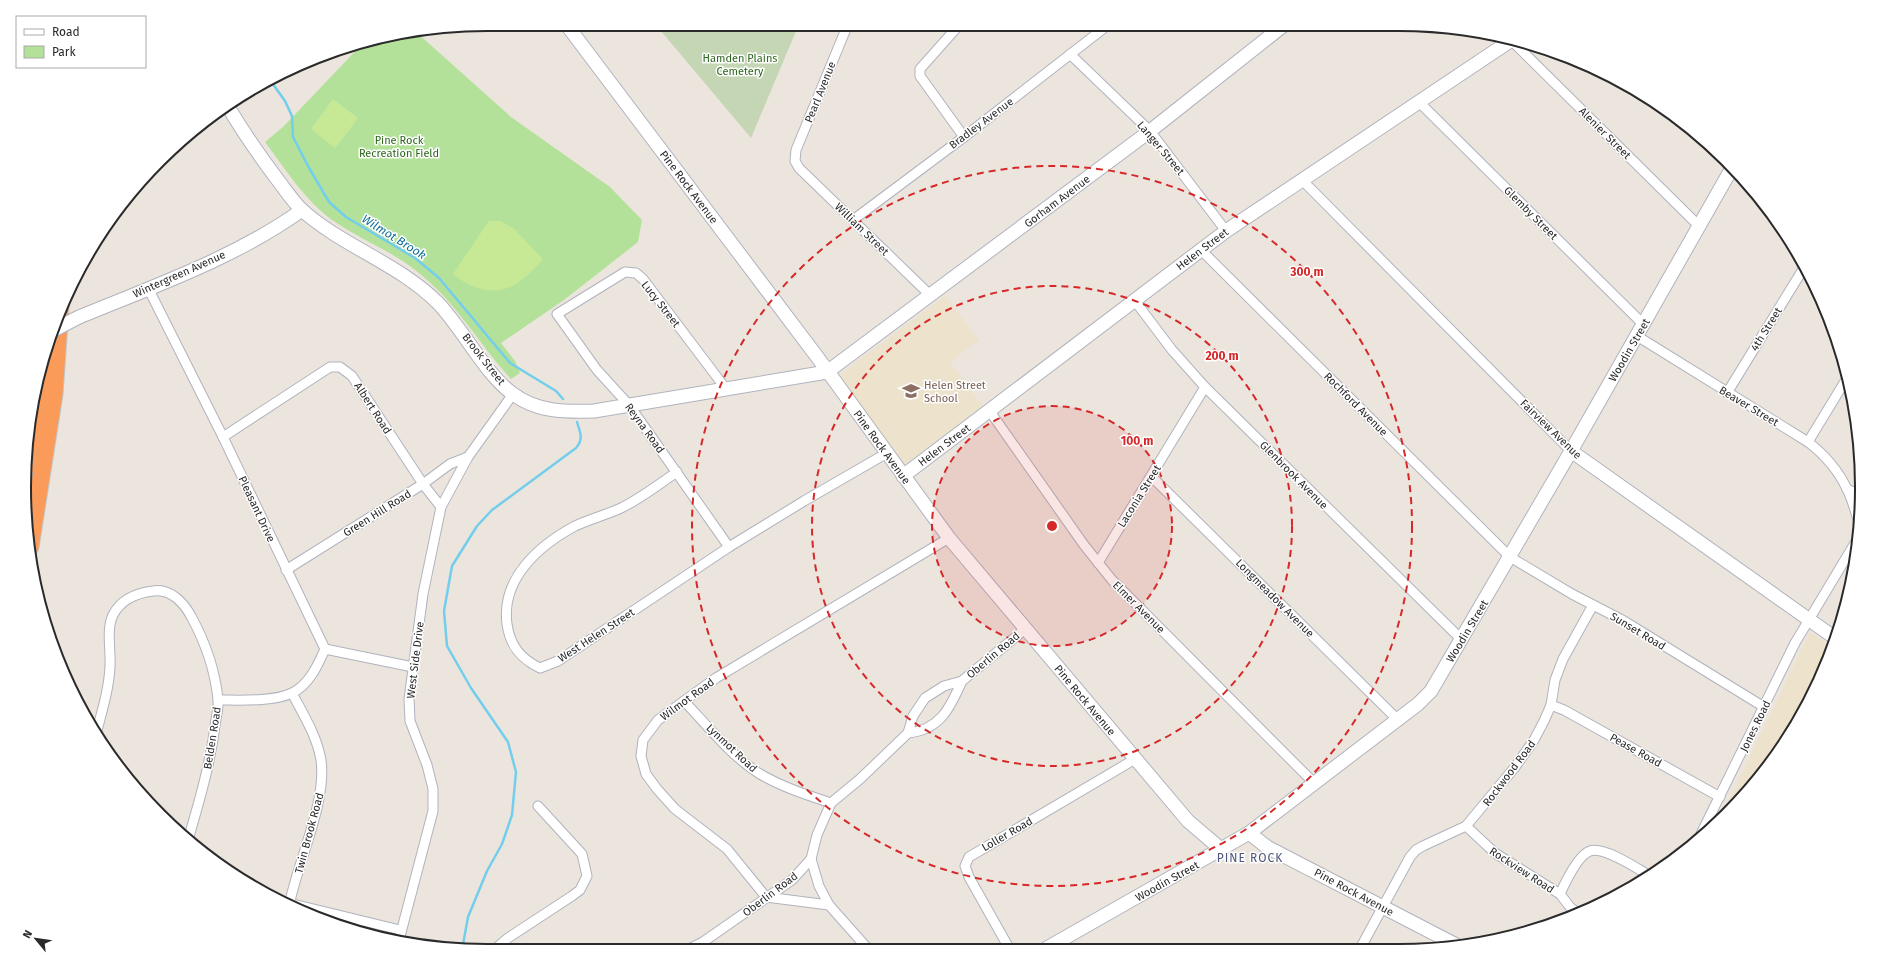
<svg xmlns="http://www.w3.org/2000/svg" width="1886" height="975" font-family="'Fira Sans',sans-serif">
<rect width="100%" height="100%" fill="#ece5dd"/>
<g fill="#ede2cc">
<polygon points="945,296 979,340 950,362 983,406 904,465 838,376"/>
<polygon points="1810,632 1831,647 1814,693 1747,793 1722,815"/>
</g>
<path fill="#b4e19a" d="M 415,31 L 511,117 L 610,187 L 642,220 L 638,242 L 564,300 L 501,343 L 515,361 L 520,373 L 511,379 C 478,343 455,300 415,270 C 390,250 359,239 332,220 C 304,199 286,170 265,142 L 283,127 L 364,42 L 397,33 Z"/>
<polygon fill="#c5d6b4" points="655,24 799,24 751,138"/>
<g fill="#c7e996">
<polygon points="333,99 358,118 347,133 322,114"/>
<polygon points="322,114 347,133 335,148 311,129"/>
<path d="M 489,221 L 501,221 L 514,229 L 543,259 C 514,293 490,302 453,274 Z"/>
</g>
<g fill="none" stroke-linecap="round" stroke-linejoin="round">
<g stroke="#72ceec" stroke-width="2.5">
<polyline points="270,80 285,101 292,116 293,137 308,166 329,202 346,217 415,258 439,278 510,363 556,391 563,399"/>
<path d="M 462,950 L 468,917 L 487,871 L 502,844 L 512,815 L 516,772 L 508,742 L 471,688 L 447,646 L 444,611 L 452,566 L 477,526 L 492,510 L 576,448 C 584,439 580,432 577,422"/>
</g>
<g stroke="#b0b3be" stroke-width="11">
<g id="street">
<polyline points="848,24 796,150 795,161 799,168 930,295"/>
<polyline points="960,24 920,69 920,76 964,137"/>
<polyline points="1511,40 1699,226"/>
<polyline points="1070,54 1150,131 1226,231"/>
<polyline points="1419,102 1644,325"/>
<polyline points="1301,179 1571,451"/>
<polyline points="853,220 964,137 1108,25"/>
<polyline points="1201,250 1510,557 1572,594 1624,621 1764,707"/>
<polyline points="148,288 223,437 325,649 413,667"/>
<polyline points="1135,301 1172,350 1205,387 1462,640"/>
<path d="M 1637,336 L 1808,442 C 1825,455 1838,470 1847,489 C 1853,500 1855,513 1860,524"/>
<polyline points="726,389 643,279 636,273 625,272 557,314 597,370 629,405 729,547"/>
<polyline points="1727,393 1805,266"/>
<polyline points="989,410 1084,545 1112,580 1314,783"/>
<polyline points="223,437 330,367 340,367 352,376 423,484 441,507"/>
<polyline points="1808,442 1847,378"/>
<path d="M 677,472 C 659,484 640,499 621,508 C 606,515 590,519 575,526 C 538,546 501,579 507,624 C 510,646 521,659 540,668 L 558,661 L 729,547 L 804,501 L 887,453"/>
<polyline points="1152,477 1398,720"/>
<polyline points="1847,489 1860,495"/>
<polyline points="1098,563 1205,387"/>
<polyline points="286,570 423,484 450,464 468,457"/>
<path d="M 218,700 C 239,700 273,702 292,693 C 309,685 318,665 325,649"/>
<path d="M 684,701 C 707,725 731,756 760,774 C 782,787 807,795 831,803"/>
<polyline points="1551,705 1564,710 1720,797"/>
<path d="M 908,733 C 940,730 950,708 962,681"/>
<path d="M 96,734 C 102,711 109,689 110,666 C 111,650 106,629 113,615 C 121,599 137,593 153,591 C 171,588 185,604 192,618 C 205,642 215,671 218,699 C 219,707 216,717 215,726 C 210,765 199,802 188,840"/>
<polyline points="1466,826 1495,853 1560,894 1570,907 1579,914"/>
<polyline points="1701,834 1795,643 1858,538"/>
<polyline points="811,859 819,886 829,905 868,949"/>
<path d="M 1560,894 C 1565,883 1578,855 1590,851 C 1604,846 1638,869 1650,876"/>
<polyline points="289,903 400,930"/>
<polyline points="829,905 766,897 727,849 675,809 657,789 646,774 641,756 643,740 658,720 716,678 949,538"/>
<path d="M 289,906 C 297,863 327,803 321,760 C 317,736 303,714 292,693"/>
<polyline points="399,940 433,811 433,789 427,765 410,721 409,699 423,594 441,507 468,457 513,394"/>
<polyline points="1361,947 1410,857 1416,850 1423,846 1466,826 1515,767 1534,740 1544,721 1551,705 1555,680 1563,659 1593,605"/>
<polyline points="1009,948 969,877 965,866 969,857 1135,759"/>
<polyline points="689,949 703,942 792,880 811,859 817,835 831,803 860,779 908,733 913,716 925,698 944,686 962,681 1025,629"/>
<polyline points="494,950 508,938 572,896 580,890 587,876 582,854 538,806"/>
</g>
</g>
<g stroke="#b0b3be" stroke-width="15">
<g id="secondary">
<polyline points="566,24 818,358 949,538 1188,821 1222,850"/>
<path d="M 227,105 C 243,132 261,158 280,183 C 287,192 294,203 303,211 C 344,247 399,264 438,303 C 463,329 485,374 513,394 C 537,412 565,412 594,411 L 827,372 L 1150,131 L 1284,25"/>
<path d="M 79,317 C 154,286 235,258 302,210"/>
<polyline points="1571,451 1835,638"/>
<polyline points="903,476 1226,231 1513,39"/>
<polyline points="1249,833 1267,847 1460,947"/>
<polyline points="1047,948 1249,833 1418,704 1431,691 1571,451 1732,168"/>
</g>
</g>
<g stroke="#c3c3c3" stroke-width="19">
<g id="highway">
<polyline points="25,468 38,389 40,367"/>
<polyline points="30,547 54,394 60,308"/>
</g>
</g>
<use href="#street" stroke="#fff" stroke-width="9"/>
<use href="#secondary" stroke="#fff" stroke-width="13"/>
<use href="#highway" stroke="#fb9b59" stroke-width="17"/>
<g stroke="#b0b3be" stroke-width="15" stroke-linecap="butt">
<polyline id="secondary-bridge" points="52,331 79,317"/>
</g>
<use href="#secondary-bridge" stroke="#fff" stroke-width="13"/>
</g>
<circle cx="1052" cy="526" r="120" fill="#d62828" fill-opacity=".12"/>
<g fill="none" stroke="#d62828" stroke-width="2" stroke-dasharray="7 5">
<circle cx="1052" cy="526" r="120"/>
<circle cx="1052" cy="526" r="240"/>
<circle cx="1052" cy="526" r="360"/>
</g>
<defs>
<g id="school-bare" transform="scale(1.38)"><path d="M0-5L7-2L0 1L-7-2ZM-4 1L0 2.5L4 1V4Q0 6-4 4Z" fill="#8d6e63" stroke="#fff" stroke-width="2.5" paint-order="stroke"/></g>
</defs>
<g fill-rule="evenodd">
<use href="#school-bare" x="911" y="391"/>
</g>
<g text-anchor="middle" stroke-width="3" stroke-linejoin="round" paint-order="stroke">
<g font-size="11" fill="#2d661c" stroke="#fff">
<text x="740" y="62">Hamden Plains<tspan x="740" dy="13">Cemetery</tspan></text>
<text x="399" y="144">Pine Rock<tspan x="399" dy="13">Recreation Field</tspan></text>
</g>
<g font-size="11" fill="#2a2a2a" stroke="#fff">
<text transform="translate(820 92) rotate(-68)" y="4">Pearl Avenue</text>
<text transform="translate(981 123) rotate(-37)" y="4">Bradley Avenue</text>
<text transform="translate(1605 133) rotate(45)" y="4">Alenier Street</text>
<text transform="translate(1161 148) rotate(50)" y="4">Langer Street</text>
<text transform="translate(689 187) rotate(53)" y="4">Pine Rock Avenue</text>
<text transform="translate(1057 201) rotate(-37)" y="4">Gorham Avenue</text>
<text transform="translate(1531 213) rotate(45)" y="4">Glemby Street</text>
<text transform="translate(862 229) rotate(44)" y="4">William Street</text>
<text transform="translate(1202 249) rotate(-37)" y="4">Helen Street</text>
<text transform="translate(179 274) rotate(-24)" y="4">Wintergreen Avenue</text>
<text transform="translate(661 304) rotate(52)" y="4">Lucy Street</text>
<text transform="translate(1766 329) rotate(-58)" y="4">4th Street</text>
<text transform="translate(1629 350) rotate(-60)" y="4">Woodin Street</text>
<text transform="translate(484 359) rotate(52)" y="4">Brook Street</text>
<text transform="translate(1356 404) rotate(45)" y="4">Rochford Avenue</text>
<text transform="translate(1749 406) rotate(31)" y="4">Beaver Street</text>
<text transform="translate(373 408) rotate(57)" y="4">Albert Road</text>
<text transform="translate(645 428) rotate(54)" y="4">Reyna Road</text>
<text transform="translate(1551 429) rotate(44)" y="4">Fairview Avenue</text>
<text transform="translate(944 445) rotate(-37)" y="4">Helen Street</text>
<text transform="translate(882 447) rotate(54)" y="4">Pine Rock Avenue</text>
<text transform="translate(1294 475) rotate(45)" y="4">Glenbrook Avenue</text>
<text transform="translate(1139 496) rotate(-58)" y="4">Laconia Street</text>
<text transform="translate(257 509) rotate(65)" y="4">Pleasant Drive</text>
<text transform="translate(377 513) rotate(-32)" y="4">Green Hill Road</text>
<text transform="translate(1275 598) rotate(45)" y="4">Longmeadow Avenue</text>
<text transform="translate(1139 607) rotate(45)" y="4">Elmer Avenue</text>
<text transform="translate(1467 631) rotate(-59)" y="4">Woodin Street</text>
<text transform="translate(1638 631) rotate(31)" y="4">Sunset Road</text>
<text transform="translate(596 635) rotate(-33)" y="4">West Helen Street</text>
<text transform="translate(993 655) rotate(-40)" y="4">Oberlin Road</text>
<text transform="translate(415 660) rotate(-83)" y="4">West Side Drive</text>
<text transform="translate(687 699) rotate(-36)" y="4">Wilmot Road</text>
<text transform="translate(1085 700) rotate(50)" y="4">Pine Rock Avenue</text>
<text transform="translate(1755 726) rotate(-64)" y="4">Jones Road</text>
<text transform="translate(212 738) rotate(-81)" y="4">Belden Road</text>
<text transform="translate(732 748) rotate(43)" y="4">Lynmot Road</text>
<text transform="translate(1636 750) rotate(29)" y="4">Pease Road</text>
<text transform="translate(1509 773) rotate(-53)" y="4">Rockwood Road</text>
<text transform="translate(309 833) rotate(-75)" y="4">Twin Brook Road</text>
<text transform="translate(1007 834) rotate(-30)" y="4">Loller Road</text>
<text transform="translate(1522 870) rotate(33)" y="4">Rockview Road</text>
<text transform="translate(1167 881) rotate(-29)" y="4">Woodin Street</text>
<text transform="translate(1354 892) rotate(28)" y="4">Pine Rock Avenue</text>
<text transform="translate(770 894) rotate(-37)" y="4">Oberlin Road</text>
</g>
<g font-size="11" fill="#785e54" stroke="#fff" text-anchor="start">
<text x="924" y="389">Helen Street<tspan x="924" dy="13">School</tspan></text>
</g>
<g font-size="12" font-style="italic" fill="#106d98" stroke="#fff">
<text transform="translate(394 237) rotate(32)" y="4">Wilmot Brook</text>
</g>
<g font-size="12" letter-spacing="1" fill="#4c557a" stroke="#fff">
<text x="1250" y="862">PINE ROCK</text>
</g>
</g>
<path d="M0 0H1886V975H0ZM487 31H1399A456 456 0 0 1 1855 487V488A456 456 0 0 1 1399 944H487A456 456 0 0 1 31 488V487A456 456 0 0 1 487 31Z" fill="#fff" fill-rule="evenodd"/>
<path fill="none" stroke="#2a2a2a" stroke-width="2" d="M487 31H1399A456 456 0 0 1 1855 487V488A456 456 0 0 1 1399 944H487A456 456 0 0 1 31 488V487A456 456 0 0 1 487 31Z"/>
<circle cx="1052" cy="526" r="6" fill="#d62828" stroke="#fff" stroke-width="2"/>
<g font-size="12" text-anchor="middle" font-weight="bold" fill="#d62828" stroke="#fff" stroke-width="3" stroke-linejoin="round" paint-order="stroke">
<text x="1307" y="276">300 m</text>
<text x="1222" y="360">200 m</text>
<text x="1137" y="445">100 m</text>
</g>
<rect x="16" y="16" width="130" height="52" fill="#ffffff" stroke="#aaaaaa"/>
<rect x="24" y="29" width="20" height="6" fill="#ffffff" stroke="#aaaaaa"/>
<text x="52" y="36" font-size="12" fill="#2a2a2a">Road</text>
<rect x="24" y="46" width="20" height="12" fill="#b4e19a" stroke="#aaaaaa"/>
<text x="52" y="56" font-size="12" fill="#2a2a2a">Park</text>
<g transform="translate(36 939) rotate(299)" stroke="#ffffff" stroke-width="3" paint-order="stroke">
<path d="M0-3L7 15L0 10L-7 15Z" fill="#2a2a2a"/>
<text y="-6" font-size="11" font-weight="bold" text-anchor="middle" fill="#2a2a2a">N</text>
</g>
</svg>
